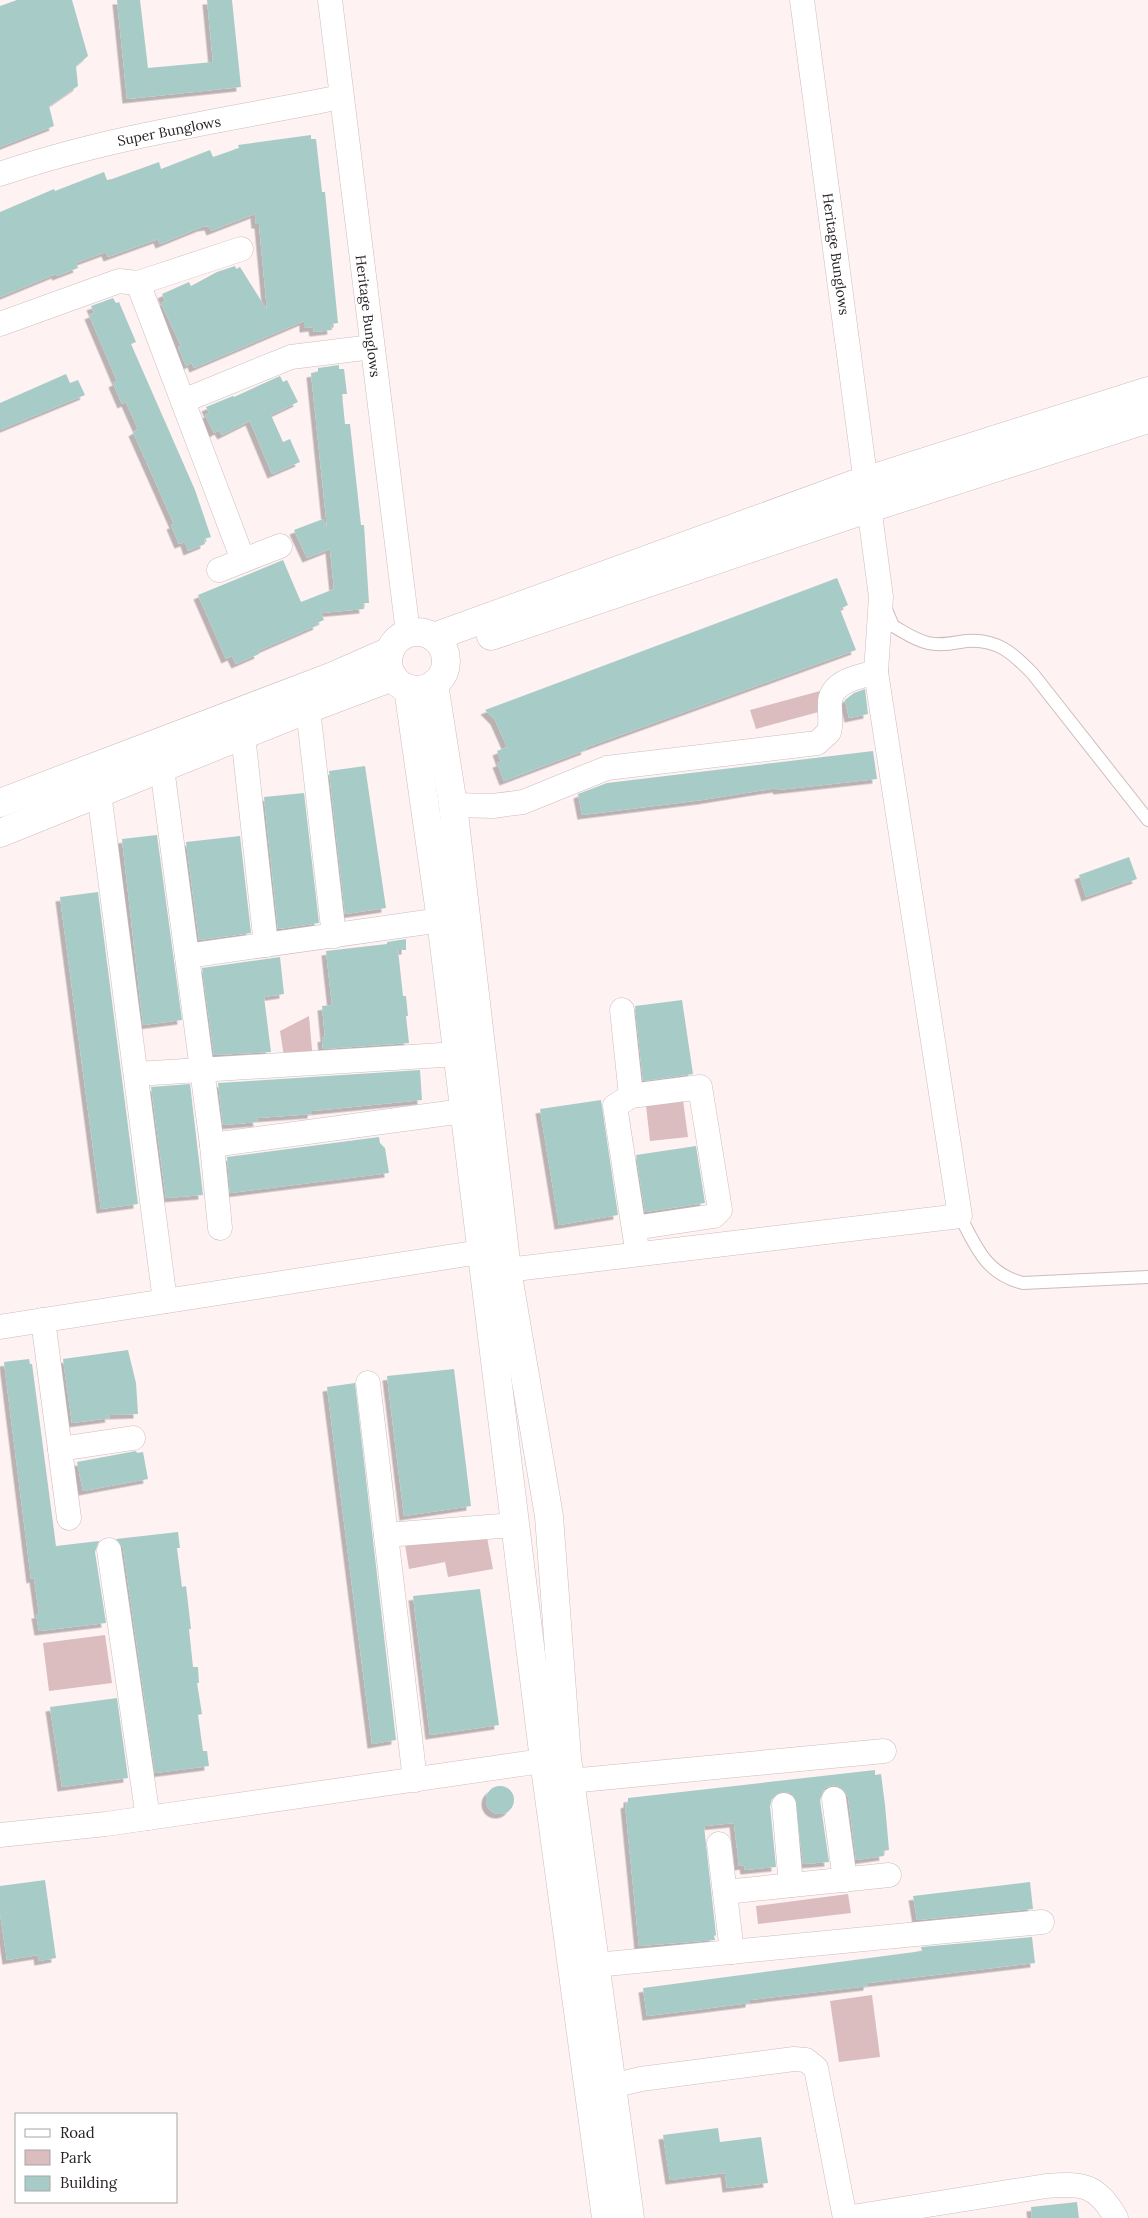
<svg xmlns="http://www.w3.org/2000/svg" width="1148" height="2218" font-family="Lora,serif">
<defs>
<filter id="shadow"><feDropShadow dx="-4.5" dy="4.5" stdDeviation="0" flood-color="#0004"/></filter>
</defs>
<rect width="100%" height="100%" fill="#fef2f3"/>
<g fill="#dbbcbf">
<polygon points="820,691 826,710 756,729 750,710"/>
<polygon points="309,1016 313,1061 285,1063 280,1031"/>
<polygon points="682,1093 688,1137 650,1141 645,1097"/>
<polygon points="486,1532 493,1569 448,1577 445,1562 409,1569 405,1545"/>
<polygon points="105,1635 112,1683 49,1691 43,1643"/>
<polygon points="848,1894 851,1913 758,1924 756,1906"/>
<polygon points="872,1995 880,2057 839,2062 830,2001"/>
</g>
<g fill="#a7ccc7" filter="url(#shadow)">
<polygon points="17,0 72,0 88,56 76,66 78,86 49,106 54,126 0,147 0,6"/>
<polygon points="117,0 140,0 148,68 213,62 207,0 232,0 241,87 127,99"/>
<polygon points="311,135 311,139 316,139 322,192 325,192 338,323 331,324 332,330 314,332 313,327 304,328 304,321 194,368 192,363 186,366 178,347 181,346 161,303 165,301 162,294 189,282 191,286 217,272 235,266 236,269 240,267 267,310 259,224 256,224 255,214 211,231 209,226 202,227 160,244 158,239 108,257 106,252 76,263 78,268 57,276 56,274 0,297 0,212 54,189 55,191 104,172 107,180 112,179 159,162 161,169 210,150 213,157 239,148 238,145"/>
<polygon points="113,298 116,303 119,302 136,342 131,344 195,490 211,537 204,539 205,544 188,551 185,542 179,544 171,525 174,524 133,432 138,429 126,402 122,404 113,383 117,381 89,315 94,313 91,306"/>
<polygon points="339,365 339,369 344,369 347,394 342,394 345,424 350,424 361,525 364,525 369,603 363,603 364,609 321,613 324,620 317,623 318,625 258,651 259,654 236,664 232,656 226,659 198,595 283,560 301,602 334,589 330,549 307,558 294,530 323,519 327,527 311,373 318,372 318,368"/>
<polygon points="66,374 70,383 78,380 85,395 0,430 0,403"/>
<polygon points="280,376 283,382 287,380 298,402 271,415 283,442 290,439 300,462 272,474 250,421 222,435 219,430 214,433 205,415 209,413 206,407 233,396 234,397"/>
<polygon points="837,578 848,605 840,609 856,650 585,748 586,750 504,781 497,763 501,762 497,751 507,747 495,720 485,710"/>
<polygon points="865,689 868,714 849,718 845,700 854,693"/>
<polygon points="873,751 877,779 778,790 777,788 702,800 582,815 578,794 607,783"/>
<polygon points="365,766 386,908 345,914 329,771"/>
<polygon points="304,793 319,923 278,929 264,797"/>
<polygon points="157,835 182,1020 143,1025 122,839"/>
<polygon points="240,836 251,933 199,940 186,842"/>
<polygon points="1129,857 1137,879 1086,897 1079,875"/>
<polygon points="98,892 138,1204 101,1209 60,897"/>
<polygon points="406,939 406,950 398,950 403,996 406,996 408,1016 406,1016 409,1043 323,1049 322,1038 325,1037 322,1006 332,1005 326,951 387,944 387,942"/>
<polygon points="280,957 284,994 264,997 271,1052 214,1055 202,968"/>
<polygon points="682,1000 693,1074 643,1081 635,1006"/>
<polygon points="420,1070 422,1100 312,1111 312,1114 257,1118 258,1122 223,1125 218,1083"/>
<polygon points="190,1084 203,1195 166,1198 151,1087"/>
<polygon points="601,1100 618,1215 559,1225 540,1109"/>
<polygon points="379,1137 380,1143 385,1148 389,1173 230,1193 227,1157"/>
<polygon points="696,1146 705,1203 645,1212 636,1155"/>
<polygon points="128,1350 136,1383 138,1414 109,1415 110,1418 72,1423 63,1359"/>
<polygon points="29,1359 30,1364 32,1364 38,1409 56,1546 99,1541 95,1552 106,1623 39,1631 36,1614 39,1614 34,1578 31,1579 4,1362"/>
<polygon points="454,1369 471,1506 404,1516 387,1376"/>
<polygon points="355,1383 396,1740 372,1744 327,1387"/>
<polygon points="136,1451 137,1453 143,1452 148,1479 83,1491 77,1462"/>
<polygon points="178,1532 180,1548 177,1548 182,1587 186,1586 191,1629 189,1629 193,1667 198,1667 199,1683 197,1683 202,1714 198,1715 203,1751 207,1751 209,1766 155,1773 123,1548 116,1539"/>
<polygon points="480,1589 499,1725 430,1735 413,1596"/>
<polygon points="117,1698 128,1778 62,1787 50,1707"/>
<polygon points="875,1770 875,1775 881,1774 885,1805 889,1850 883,1851 884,1856 856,1860 848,1797 840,1787 833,1785 825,1788 820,1800 829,1862 803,1864 795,1798 789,1792 777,1794 772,1799 770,1806 776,1867 745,1870 744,1865 739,1866 734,1823 704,1826 716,1935 714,1936 715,1940 639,1946 625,1804 628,1803 628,1798"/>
<circle cx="500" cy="1800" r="14"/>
<polygon points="45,1880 56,1958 39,1961 38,1955 7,1960 0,1913 0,1886"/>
<polygon points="1030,1882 1033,1909 917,1920 913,1896"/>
<polygon points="1032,1937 1035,1963 868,1983 868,1986 750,2000 750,2003 647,2016 643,1988 922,1951 921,1947"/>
<polygon points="718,2128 720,2142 761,2137 768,2183 727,2188 725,2173 670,2180 663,2135"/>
<polygon points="1077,2202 1079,2218 1032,2218 1031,2207"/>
</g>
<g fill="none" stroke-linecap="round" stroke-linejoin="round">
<g stroke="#ccbdbe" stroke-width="14">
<g id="lane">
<path d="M 885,607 L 893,626 C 904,632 915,640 928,643 C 941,646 953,643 966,641 C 996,638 1013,653 1033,674 L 1148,820"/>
<path d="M 960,1216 C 976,1247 986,1274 1023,1283 L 1148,1277"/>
</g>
</g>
<g stroke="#ccbdbe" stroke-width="25">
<g id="street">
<polyline points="330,0 408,633"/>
<path d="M 0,174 C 111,136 227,120 341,97"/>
<polyline points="138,283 241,249"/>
<polyline points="0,324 119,281 138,283 243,560"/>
<polyline points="183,401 291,357 372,347"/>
<polyline points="219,570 280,546"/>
<polyline points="308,709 334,936"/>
<polyline points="243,735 266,945"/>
<polyline points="162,768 212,1145 220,1228"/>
<polyline points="99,793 165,1301"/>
<path d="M 453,805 L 493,806 L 523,802 L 607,768 L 817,743 L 829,732 C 832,722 829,712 830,701 C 833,680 860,677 876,672"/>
<polyline points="187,956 441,920"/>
<polyline points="622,1010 631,1096 700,1087 720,1210 714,1216 634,1228"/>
<polyline points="136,1074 458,1054"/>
<polyline points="631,1096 615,1106 636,1243"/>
<polyline points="212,1145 463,1111"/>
<polyline points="490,1272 960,1216 876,672 881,597 802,0"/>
<polyline points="43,1320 69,1518"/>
<polyline points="0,1327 480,1252"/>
<polyline points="368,1383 415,1780"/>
<polyline points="60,1449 133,1438"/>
<polyline points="386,1535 514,1525"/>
<polyline points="109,1550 148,1818"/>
<polyline points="570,1781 884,1751"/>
<polyline points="834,1799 845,1880"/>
<polyline points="784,1805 791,1885"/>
<polyline points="0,1835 106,1824 563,1758"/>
<polyline points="719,1844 732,1952"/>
<polyline points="725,1892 889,1875"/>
<polyline points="596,1965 1042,1922"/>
<polyline points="612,2086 641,2079 794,2059 806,2060 816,2068 845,2218"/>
<path d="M 846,2218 L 1046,2186 C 1082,2183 1097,2184 1116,2218"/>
</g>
</g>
<g stroke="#ccbdbe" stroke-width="29">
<g id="secondary">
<circle cx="417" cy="661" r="29"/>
<polyline points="491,636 870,508 1148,419"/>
<polyline points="434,637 855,484 1148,391"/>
<polyline points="434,684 453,805 507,1270 549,1516 567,1758 630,2218"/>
<polyline points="408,688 441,920 544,1760 606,2218"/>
<polyline points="0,803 333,676 390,651"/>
<polyline points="0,833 308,709 393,677"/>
</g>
</g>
<use href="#lane" stroke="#fff" stroke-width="12"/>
<use href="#street" stroke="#fff" stroke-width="24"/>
<use href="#secondary" stroke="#fff" stroke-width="28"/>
</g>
<g text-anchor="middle" stroke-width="4.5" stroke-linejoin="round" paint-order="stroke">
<g font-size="14" fill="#282223" stroke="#fff">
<text transform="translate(169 131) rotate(-11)" y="5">Super Bunglows</text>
<text transform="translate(836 254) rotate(82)" y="5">Heritage Bunglows</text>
<text transform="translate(368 316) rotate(83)" y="5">Heritage Bunglows</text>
</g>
</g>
<rect x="15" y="2113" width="162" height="90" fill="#ffffff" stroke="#a9a7a7"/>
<rect x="25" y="2129" width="25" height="8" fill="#ffffff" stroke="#a9a7a7"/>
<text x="60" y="2138" font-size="15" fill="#282223">Road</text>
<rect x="25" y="2150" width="25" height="15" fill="#dbbcbf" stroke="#a9a7a7"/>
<text x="60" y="2163" font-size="15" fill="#282223">Park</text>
<rect x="25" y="2176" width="25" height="15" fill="#a7ccc7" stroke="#a9a7a7"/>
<text x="60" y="2188" font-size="15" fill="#282223">Building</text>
</svg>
